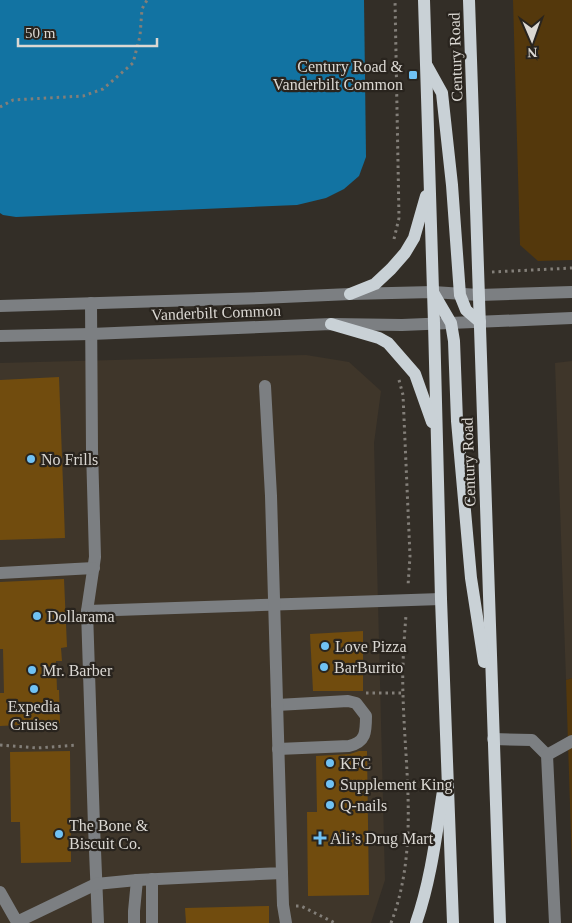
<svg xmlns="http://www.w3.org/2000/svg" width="572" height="923" font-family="Georgia,serif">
<rect width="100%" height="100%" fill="#332e27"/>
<g fill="#3f362a">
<polygon points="306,355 349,362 381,391 374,443 385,880 371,923 0,923 0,363"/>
<polygon points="572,361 572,678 566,680 555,363"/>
</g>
<g fill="#54380c">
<polygon points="513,0 572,0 572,260 538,261 520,245"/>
<polygon points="572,678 572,867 566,680"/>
</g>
<polygon fill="#1273a2" points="0,0 364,0 366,157 359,176 344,189 326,198 297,205 16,217 3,215 0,213"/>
<g fill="#714c0e">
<polygon points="59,377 65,538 0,540 0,380"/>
<polygon points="64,579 67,647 61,648 62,661 56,661 57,690 59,690 60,723 0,726 0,693 4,693 3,649 0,649 0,582"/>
<polygon points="363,631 363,691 313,691 310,634"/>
<polygon points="70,751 71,862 21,863 20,822 11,822 10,752"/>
<polygon points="359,751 367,751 369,895 308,896 307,812 317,812 316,756 350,754"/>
<polygon points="269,906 269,923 186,923 185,908"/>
</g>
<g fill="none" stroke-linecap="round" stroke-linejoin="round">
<g stroke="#837f79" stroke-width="3" stroke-dasharray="2.5 4" stroke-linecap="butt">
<polyline points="0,107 13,100 83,96 103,89 133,63 140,36 142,9 147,0"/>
<polyline points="394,239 399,218 395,0"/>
<polyline points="492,272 572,268"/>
<polyline points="399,380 403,395 410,556 408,586"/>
<polyline points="366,693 403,693"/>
<polyline points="0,745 37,748 77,745"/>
<polyline points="296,906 301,906 335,923"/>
<path d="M 391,923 C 419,850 405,771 403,695 C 402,668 404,641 406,615"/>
</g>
<g stroke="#7c7f82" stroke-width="12">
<polyline points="91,303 92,450 95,557 87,611 94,826 98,923"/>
<polyline points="0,306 261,298 350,294 433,292 479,295 572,292"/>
<polyline points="0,336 91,334 331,324 402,325 572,318"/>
<polyline points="0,573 94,568"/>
<polyline points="87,611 441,599"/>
<path d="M 277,705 L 348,701 L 356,703 L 366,716 C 366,732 366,742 349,746 L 278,749"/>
<polyline points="493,739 532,740 547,755 555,923"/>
<polyline points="547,755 572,741"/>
<polyline points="282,873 283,905 286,923"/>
<polyline points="0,892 17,922 96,884 137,880 282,873 271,496 265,386"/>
<polyline points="134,923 134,911 137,880"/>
<polyline points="152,923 152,879"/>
</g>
<g stroke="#c9d1d6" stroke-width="12">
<polyline points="424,0 434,323 441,599 453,923"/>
<polyline points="469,0 500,923"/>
<polyline points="427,66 442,93 452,185 460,295 466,310 480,322"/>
<polyline points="350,294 375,284 391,269 405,253 414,238 426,196"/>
<polyline points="434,294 451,323 454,341 457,421 471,578 484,662"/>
<polyline points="331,324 379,338 388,343 415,374 432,422"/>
<path d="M 416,923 C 431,880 436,836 443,791"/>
</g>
</g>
<g fill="#70c2f4" stroke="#29241e" stroke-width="2">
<rect x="408" y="70" width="10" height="10" rx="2.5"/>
<circle cx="31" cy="459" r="5"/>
<circle cx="37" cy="616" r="5"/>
<circle cx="325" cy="646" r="5"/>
<circle cx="324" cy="667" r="5"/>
<circle cx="32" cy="670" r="5"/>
<circle cx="34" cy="689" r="5"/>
<circle cx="330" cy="763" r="5"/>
<circle cx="330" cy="784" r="5"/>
<circle cx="330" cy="805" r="5"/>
<circle cx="59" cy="834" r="5"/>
<path d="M317.5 830.5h5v5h5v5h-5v5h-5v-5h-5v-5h5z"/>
</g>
<g text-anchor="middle" stroke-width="4.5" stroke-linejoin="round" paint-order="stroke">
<g font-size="16" fill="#dbd8d3" stroke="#29241e">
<text transform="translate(455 57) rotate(-92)" y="6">Century Road</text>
<text transform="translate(216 312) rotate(-2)" y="6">Vanderbilt Common</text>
<text transform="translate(468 462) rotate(-92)" y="6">Century Road</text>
</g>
<g font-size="16" fill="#dbd8d3" stroke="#29241e" text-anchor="start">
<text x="403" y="72" text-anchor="end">Century Road &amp;<tspan x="403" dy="18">Vanderbilt Common</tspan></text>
<text x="41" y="465">No Frills</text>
<text x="47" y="622">Dollarama</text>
<text x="335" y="652">Love Pizza</text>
<text x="334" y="673">BarBurrito</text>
<text x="42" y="676">Mr. Barber</text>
<text x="34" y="712" text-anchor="middle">Expedia<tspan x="34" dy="18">Cruises</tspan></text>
<text x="340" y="769">KFC</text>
<text x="340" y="790">Supplement King</text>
<text x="340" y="811">Q-nails</text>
<text x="69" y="831">The Bone &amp;<tspan x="69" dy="18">Biscuit Co.</tspan></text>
<text x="330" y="844">Ali’s Drug Mart</text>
</g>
</g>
<g transform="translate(532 40) rotate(178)" stroke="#29241e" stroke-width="4" paint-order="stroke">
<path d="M0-4L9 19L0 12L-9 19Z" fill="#dbd8d3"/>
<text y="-8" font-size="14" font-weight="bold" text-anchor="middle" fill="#dbd8d3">N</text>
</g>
<path d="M18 38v8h139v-8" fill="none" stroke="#dbd8d3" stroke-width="2.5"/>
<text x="25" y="38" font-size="15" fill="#dbd8d3" stroke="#29241e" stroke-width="4" paint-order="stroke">50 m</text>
</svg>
